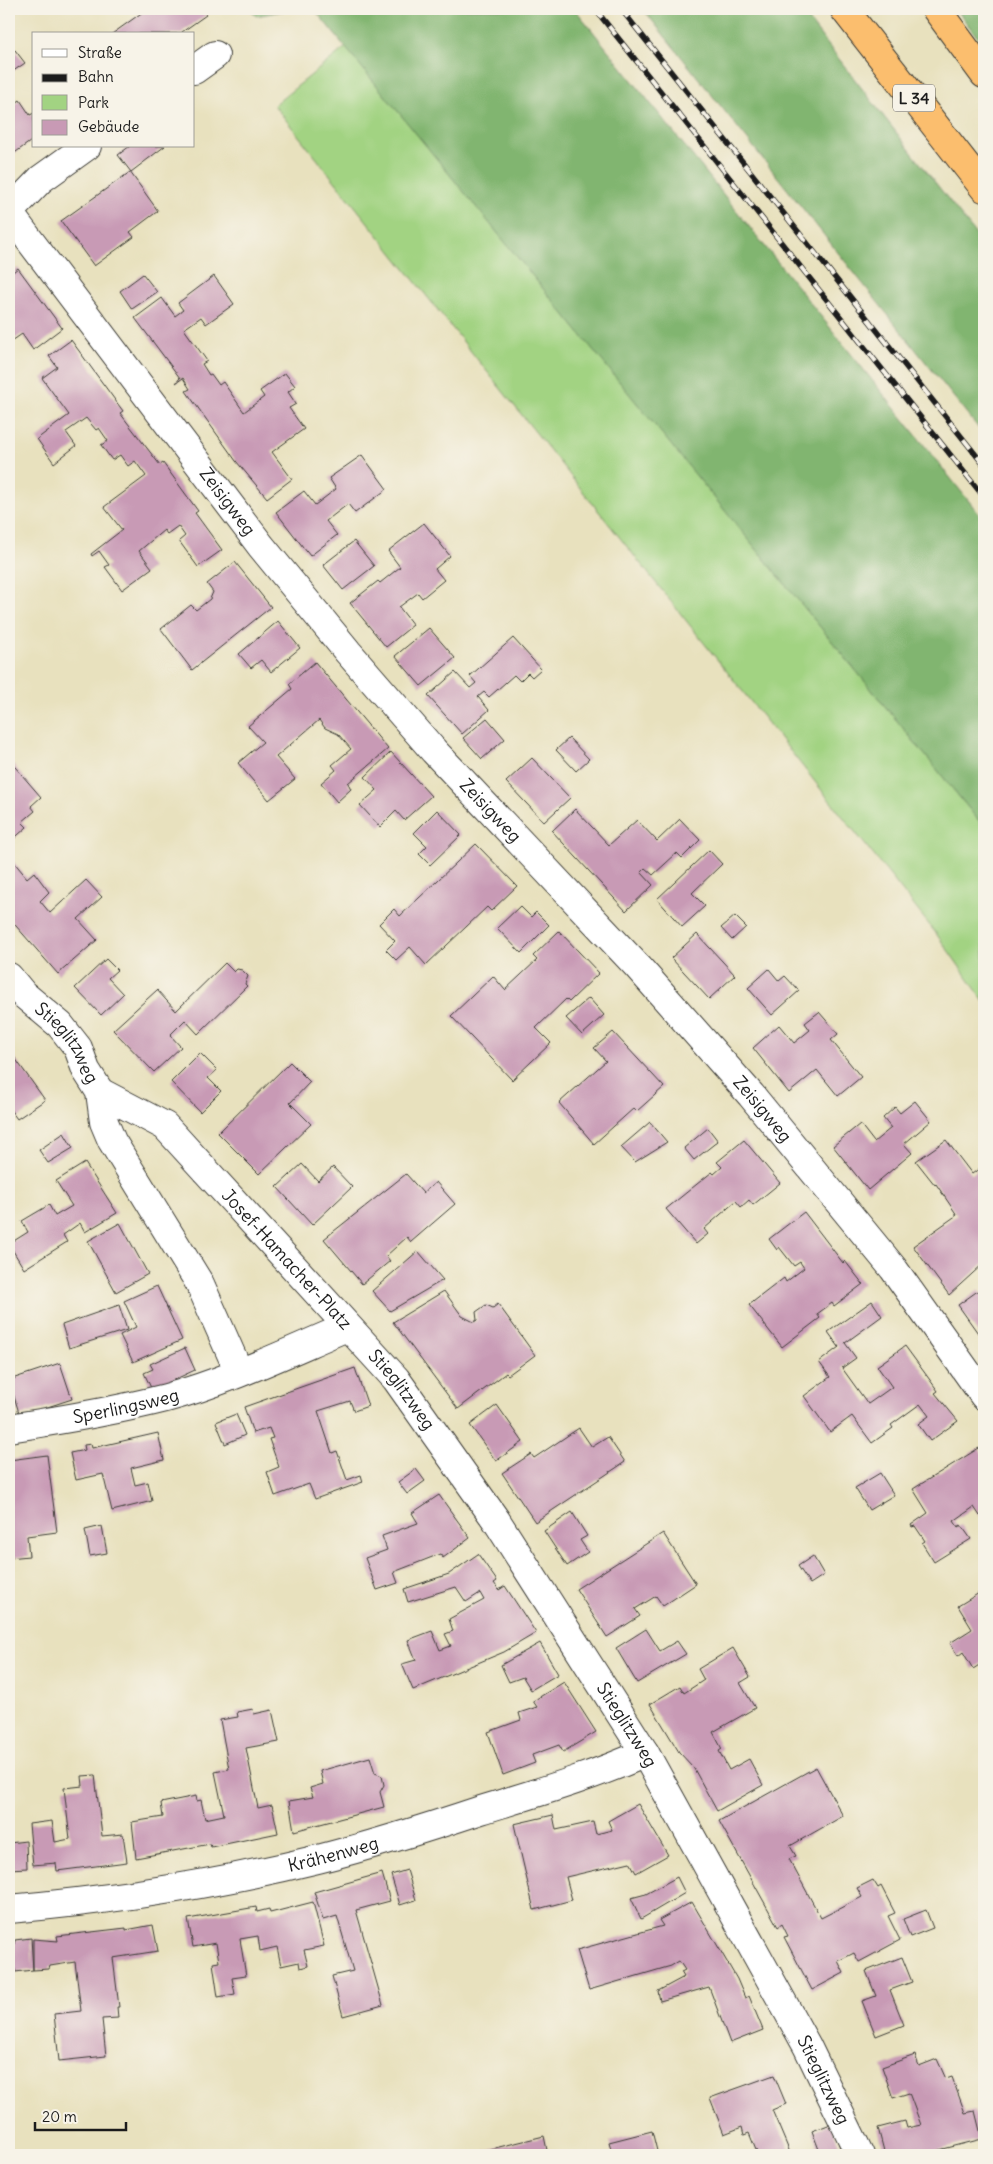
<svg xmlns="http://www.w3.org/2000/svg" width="993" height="2164" font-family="Delius,sans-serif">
<rect width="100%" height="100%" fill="#f7f3e8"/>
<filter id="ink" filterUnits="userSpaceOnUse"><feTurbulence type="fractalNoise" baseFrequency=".02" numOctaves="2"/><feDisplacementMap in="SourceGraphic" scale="10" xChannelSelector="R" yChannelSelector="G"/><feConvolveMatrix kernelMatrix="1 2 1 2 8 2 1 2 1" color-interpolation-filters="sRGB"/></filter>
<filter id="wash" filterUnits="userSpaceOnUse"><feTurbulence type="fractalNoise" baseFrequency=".0096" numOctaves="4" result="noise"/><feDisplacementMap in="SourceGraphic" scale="20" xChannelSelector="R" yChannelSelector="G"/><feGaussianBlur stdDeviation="1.12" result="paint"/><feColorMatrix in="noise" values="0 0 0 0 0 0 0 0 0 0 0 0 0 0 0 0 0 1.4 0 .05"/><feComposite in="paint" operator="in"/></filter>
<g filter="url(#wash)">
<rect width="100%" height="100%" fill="#e8e1be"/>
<polygon fill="#a2d382" stroke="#5f784f" points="346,47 984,827 984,1001 935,932 274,105"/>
<g fill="#81b570" stroke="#4e6846">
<polygon points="249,9 293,9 256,16"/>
<polygon points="314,9 575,9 984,520 984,827"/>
<polygon points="643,9 799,9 807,18 984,245 984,435"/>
<polygon points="956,9 984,9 984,46"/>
</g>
<g id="blocks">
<g fill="#c89ab5">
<polygon points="147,9 201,9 206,15 182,32 183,34 112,34"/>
<polygon points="15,50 25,63 9,74 9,54"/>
<polygon points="20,100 30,115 34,113 34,139 9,157 9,108"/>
<polygon points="130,146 165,146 131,172 118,155"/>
<polygon points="130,172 158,211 130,232 134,237 94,266 61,221"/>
<polygon points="18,268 62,328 33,350 22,334 9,343 9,275"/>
<polygon points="143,274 157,292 132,309 120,291"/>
<polygon points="214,276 234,304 206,324 201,317 184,329 207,361 202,364 209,375 211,374 219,385 223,382 244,412 264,397 260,391 285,373 295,386 288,392 296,404 289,408 304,429 272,452 292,479 267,498 236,461 186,391 190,389 183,378 176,383 180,378 135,318 162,298 175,316 183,310 178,303"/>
<polygon points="71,340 123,411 120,413 160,465 163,463 198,511 195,513 222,550 198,567 179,541 185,536 178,526 167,534 164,530 139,551 152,568 122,590 105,567 109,565 99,551 92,556 91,554 122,530 104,507 146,476 135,461 128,466 120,455 112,460 101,445 108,441 99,428 96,430 86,418 66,432 76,446 54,463 37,439 69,415 42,378 57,367 49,356"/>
<polygon points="362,455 387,489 355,513 348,504 326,521 337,535 310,556 276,512 304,491 315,505 336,489 329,478"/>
<polygon points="424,523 450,556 435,569 444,580 422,598 418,593 399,607 413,625 386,647 350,603 378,581 380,583 400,567 388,551"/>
<polygon points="354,541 374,566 343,590 323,565"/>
<polygon points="235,562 271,607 192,670 161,629 191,605 196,610 210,599 213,592 207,584"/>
<polygon points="278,621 300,648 271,672 261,660 251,668 239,654"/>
<polygon points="429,628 455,658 421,686 395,656"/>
<polygon points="513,638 541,669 532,677 528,673 520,681 514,675 489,697 484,692 478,697 489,710 462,734 428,696 455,672 470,688 476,683 470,676"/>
<polygon points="315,662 388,749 348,783 351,789 337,802 321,783 336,770 332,765 351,749 338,734 325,728 319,720 276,757 295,779 269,800 238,763 263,742 248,726 292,689 289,684"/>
<polygon points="487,718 505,739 482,759 463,738"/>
<polygon points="569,738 589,759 576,771 556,750"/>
<polygon points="391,752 431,796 404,820 396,811 380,827 360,805 377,790 365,777"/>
<polygon points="532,758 570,798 544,822 506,782"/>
<polygon points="9,760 41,797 31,806 35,811 22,822 27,827 9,843"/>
<polygon points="575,809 609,845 637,820 657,841 680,819 700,840 682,858 677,853 653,875 645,868 641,872 653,885 626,911 552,831"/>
<polygon points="437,810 461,835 430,865 419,854 427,846 414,833"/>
<polygon points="476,844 517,886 491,911 487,907 426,965 410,947 396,960 386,950 395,941 379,924 394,909 400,916"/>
<polygon points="709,850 722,864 692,893 705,906 682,927 657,899"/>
<polygon points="9,856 27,878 34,872 49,892 40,901 50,913 86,880 102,897 78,919 97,940 58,974 9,918"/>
<polygon points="520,906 531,917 536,912 549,925 521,953 497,928"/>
<polygon points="735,916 746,927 732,940 721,928"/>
<polygon points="559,931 599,973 569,1002 566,999 536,1028 551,1043 512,1080 451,1016 493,976 505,990 537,960 533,956"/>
<polygon points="697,934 735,975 709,999 671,958"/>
<polygon points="106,959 117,970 108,978 123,994 101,1015 75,988"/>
<polygon points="225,963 234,972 237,969 242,970 248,976 245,984 247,986 198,1034 185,1020 170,1035 181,1047 154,1072 113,1030 157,990 176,1011"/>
<polygon points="769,969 779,981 785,976 799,991 772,1015 748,988"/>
<polygon points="589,998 604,1015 582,1035 566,1018"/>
<polygon points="819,1012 838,1034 831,1040 861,1077 838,1096 817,1070 789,1093 753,1048 779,1025 794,1043 810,1030 805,1023"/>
<polygon points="613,1032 664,1087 637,1111 634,1108 594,1144 559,1103 606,1061 594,1048"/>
<polygon points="200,1053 217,1070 208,1078 221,1091 200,1112 171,1082"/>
<polygon points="12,1054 45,1100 17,1119 9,1108 9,1056"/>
<polygon points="290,1062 310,1082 290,1103 311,1124 259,1174 218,1133"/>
<polygon points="915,1101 931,1121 904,1144 912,1153 868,1190 833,1146 860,1124 874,1142 891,1128 883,1118 895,1107 900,1113"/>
<polygon points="650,1122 667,1142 635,1162 621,1147"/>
<polygon points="708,1128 718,1141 694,1160 684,1148"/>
<polygon points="64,1133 73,1148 48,1163 39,1150"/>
<polygon points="744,1140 780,1183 753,1205 749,1200 741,1207 736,1201 704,1229 708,1234 696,1244 666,1209 712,1172 714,1174 722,1167 717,1162"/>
<polygon points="946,1140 972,1174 984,1165 984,1263 949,1295 913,1246 957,1215 936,1184 935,1185 916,1161"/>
<polygon points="85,1163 117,1213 85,1232 80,1223 63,1235 67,1242 24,1269 9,1244 28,1232 22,1221 49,1205 55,1216 72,1206 56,1181"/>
<polygon points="302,1164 318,1181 333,1167 352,1187 312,1225 277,1187"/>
<polygon points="406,1174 423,1193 436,1182 455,1204 411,1242 407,1237 386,1256 390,1261 362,1284 324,1239"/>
<polygon points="804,1212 843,1263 845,1261 863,1284 834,1306 832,1303 817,1314 820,1318 782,1347 749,1305 784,1278 786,1282 804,1268 800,1262 794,1266 779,1247 777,1250 769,1239"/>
<polygon points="120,1223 148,1274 116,1292 88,1241"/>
<polygon points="418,1251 443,1280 390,1311 372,1291"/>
<polygon points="157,1286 182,1340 133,1362 120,1335 136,1327 124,1301"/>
<polygon points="979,1290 984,1296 984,1333 980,1336 958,1305"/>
<polygon points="444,1291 462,1316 474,1322 477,1320 476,1312 486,1305 493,1308 498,1304 535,1355 508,1375 506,1373 458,1409 393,1322"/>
<polygon points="872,1301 882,1316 845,1343 856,1358 842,1368 868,1404 892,1387 877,1366 905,1346 938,1391 935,1393 958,1421 930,1441 918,1424 929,1416 920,1404 891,1425 893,1428 872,1443 852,1416 830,1432 804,1396 830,1377 819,1362 839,1347 828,1332"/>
<polygon points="119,1305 127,1330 69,1348 62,1325"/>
<polygon points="185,1348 195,1370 152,1390 144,1373 153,1369 150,1364"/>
<polygon points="60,1363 72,1399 20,1416 9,1380"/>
<polygon points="355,1368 368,1406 354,1411 350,1401 318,1411 332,1453 337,1451 347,1480 361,1475 363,1482 315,1499 309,1484 275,1496 267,1472 279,1467 269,1439 273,1438 269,1428 253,1433 244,1407"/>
<polygon points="497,1405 523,1442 496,1461 470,1425"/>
<polygon points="236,1414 245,1435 225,1444 216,1422"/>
<polygon points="579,1428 592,1447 608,1437 625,1462 535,1522 502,1473 531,1454 534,1458"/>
<polygon points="158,1433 164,1460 131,1468 135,1485 148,1482 152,1501 112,1511 103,1474 76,1480 70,1453 85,1450 84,1445 91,1444 92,1448"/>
<polygon points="979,1448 984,1456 984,1512 980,1516 974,1507 954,1521 958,1527 961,1525 971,1539 934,1562 922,1543 925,1541 915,1526 912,1527 911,1525 928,1513 913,1489"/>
<polygon points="47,1455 57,1532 27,1536 29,1556 9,1558 9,1460"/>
<polygon points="416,1469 425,1481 407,1494 398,1482"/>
<polygon points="880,1473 894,1495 869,1510 855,1488"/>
<polygon points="439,1495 470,1538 443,1558 440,1554 394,1572 398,1583 377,1590 365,1558 387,1550 382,1536 418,1523 412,1513"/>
<polygon points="572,1512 587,1536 580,1540 588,1552 567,1566 544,1531"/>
<polygon points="102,1526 107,1553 90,1556 85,1530"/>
<polygon points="663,1533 696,1584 663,1606 656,1596 635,1609 640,1616 607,1637 576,1589"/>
<polygon points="478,1554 497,1581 494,1583 499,1590 505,1586 536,1633 504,1652 413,1690 402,1664 416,1660 408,1640 432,1631 440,1650 451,1646 445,1634 453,1631 449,1619 484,1600 480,1593 466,1602 456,1587 408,1602 404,1589 449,1574"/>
<polygon points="813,1556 824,1575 810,1584 798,1566"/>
<polygon points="984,1590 984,1662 973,1669 963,1652 958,1656 950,1643 972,1629 958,1606"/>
<polygon points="646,1629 660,1651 677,1641 686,1654 637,1683 616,1648"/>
<polygon points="540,1643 558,1674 531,1690 523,1677 509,1682 501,1665"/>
<polygon points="733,1648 750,1677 740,1683 755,1708 713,1732 722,1749 719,1751 729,1770 749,1759 763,1785 717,1811 693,1767 679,1752 650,1704 680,1686 684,1693 704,1680 698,1669"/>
<polygon points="564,1682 596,1732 563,1752 559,1745 532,1755 535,1763 503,1775 488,1732 521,1720 519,1713 537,1707 533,1701"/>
<polygon points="253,1709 254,1714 272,1710 279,1742 246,1748 258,1808 272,1805 278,1833 211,1847 210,1844 136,1858 132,1822 163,1817 161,1803 196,1796 197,1801 201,1800 205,1819 224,1815 215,1772 229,1769 220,1720 238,1717 237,1712"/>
<polygon points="370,1757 375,1773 382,1776 384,1785 380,1792 384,1807 294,1831 289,1801 313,1797 310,1788 323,1784 320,1771"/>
<polygon points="816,1767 843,1816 790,1846 796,1856 789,1859 821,1918 862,1897 857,1888 873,1880 878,1888 881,1886 895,1913 888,1916 900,1940 859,1962 854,1953 838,1961 844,1973 812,1990 784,1937 788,1936 782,1924 778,1927 719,1821"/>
<polygon points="95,1775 102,1836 123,1834 127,1862 57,1871 56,1863 33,1865 29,1824 52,1821 55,1842 70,1839 64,1788 83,1786 82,1776"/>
<polygon points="638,1804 668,1855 636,1873 630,1862 566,1877 572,1900 534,1910 514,1824 553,1815 556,1830 593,1822 596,1834 612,1830 608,1821"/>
<polygon points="26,1841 27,1868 9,1869 9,1843"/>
<polygon points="407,1870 416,1900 400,1905 391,1875"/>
<polygon points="382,1873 390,1901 356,1910 383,2005 343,2016 332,1976 353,1971 337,1916 323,1920 314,1892"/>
<polygon points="677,1877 685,1893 641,1919 631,1898 646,1894"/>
<polygon points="313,1902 324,1946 304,1950 308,1966 300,1968 299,1962 281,1966 277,1947 260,1951 258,1936 240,1939 246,1976 232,1978 235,1994 218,1997 213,1963 219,1962 216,1943 193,1947 188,1919 256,1907 257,1912 269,1909 270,1913"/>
<polygon points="692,1902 737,1979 745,1998 749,1996 763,2030 730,2043 709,1987 660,2001 658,1991 684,1977 681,1972 685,1970 679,1961 671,1966 589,1990 577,1950 663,1926 659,1920"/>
<polygon points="926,1910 933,1928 910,1937 903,1919"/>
<polygon points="153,1925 158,1951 113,1958 119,2007 117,2007 118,2018 102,2019 106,2056 59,2061 54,2014 81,2011 75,1962 50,1966 49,1969 33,1970 33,1939 58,1941 57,1936 126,1928 126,1930"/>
<polygon points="31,1938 33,1970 15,1972 15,1969 9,1969 9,1945 14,1945 15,1940"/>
<polygon points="902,1957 912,1982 890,1990 904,2025 876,2036 862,2001 876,1996 866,1971"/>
<polygon points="915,2055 919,2066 937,2059 946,2079 952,2077 965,2113 975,2111 982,2139 920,2155 885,2155 878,2128 905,2121 907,2128 921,2125 909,2093 893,2098 882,2067"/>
<polygon points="774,2075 786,2104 772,2110 791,2155 758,2155 749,2133 744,2135 742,2127 724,2134 710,2098"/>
<polygon points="831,2124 843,2155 821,2155 812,2131"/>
<polygon points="652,2131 658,2155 613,2155 609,2142"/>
<polygon points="544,2136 548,2155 469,2155 499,2147"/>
</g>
</g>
</g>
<g filter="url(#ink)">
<use href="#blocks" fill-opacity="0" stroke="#3b3a34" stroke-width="1"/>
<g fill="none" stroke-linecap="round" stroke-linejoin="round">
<g stroke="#3b3a34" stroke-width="30">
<g id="street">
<polyline points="194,70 215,55"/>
<polyline points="9,212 41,179 87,146"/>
<path id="s1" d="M 9,213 L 261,546 L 348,652 L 434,751 L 638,967 L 751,1095 L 893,1268 L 984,1396"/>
<path id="s2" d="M 9,977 L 23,994 L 60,1025 L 78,1048 L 86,1070 L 100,1092 L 104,1122 L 112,1141 L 200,1284 L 239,1372"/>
<path id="s3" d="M 100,1092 L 165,1126 L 396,1379 L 496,1520 L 645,1753 L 807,2046 L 860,2155"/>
<path id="s4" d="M 9,1428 C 61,1420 115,1411 166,1398 C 228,1381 288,1352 347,1327"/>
<path id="s5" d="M 9,1909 C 112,1900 217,1884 318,1859 C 373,1845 427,1828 481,1810 C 536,1793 592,1777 645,1753"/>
</g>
</g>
<g stroke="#3b3a34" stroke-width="30">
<g id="highway">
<polyline points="844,9 984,188"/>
<polyline points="936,9 984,74"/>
</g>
</g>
<use href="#street" stroke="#fff" stroke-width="28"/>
<use href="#highway" stroke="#fbbe6e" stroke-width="28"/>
<g stroke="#1c1c1c" stroke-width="5.5">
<g id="rail">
<polyline points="595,9 984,497"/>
<polyline points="621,9 984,465"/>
</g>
</g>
<use href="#rail" stroke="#f7f3e8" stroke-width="4" stroke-dasharray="11" stroke-linecap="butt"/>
</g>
</g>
<g text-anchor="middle" stroke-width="5" stroke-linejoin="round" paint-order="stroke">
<rect fill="#f7f3e8" stroke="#5e5c59" stroke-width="1" x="893" y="84.5" width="42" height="27" rx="4"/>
<g font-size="16" font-weight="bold" fill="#1c1c1c">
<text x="914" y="104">L 34</text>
</g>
<g font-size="18" fill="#1c1c1c" stroke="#f7f3e8">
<text dy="6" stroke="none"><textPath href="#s1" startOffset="362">Zeisigweg</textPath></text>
<text dy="6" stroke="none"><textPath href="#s1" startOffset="768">Zeisigweg</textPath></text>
<text dy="6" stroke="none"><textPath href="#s2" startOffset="89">Stieglitzweg</textPath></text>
<text dy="6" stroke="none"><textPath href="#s1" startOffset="1172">Zeisigweg</textPath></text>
<text dy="6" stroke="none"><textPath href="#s3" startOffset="254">Josef-Hamacher-Platz</textPath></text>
<text dy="6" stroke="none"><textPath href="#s3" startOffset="428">Stieglitzweg</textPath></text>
<text dy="6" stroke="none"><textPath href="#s4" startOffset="119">Sperlingsweg</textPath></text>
<text dy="6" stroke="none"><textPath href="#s3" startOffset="832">Stieglitzweg</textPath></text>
<text dy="6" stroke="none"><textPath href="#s5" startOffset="329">Krähenweg</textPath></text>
<text dy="6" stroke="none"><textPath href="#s3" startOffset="1238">Stieglitzweg</textPath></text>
</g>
</g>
<rect width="993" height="2164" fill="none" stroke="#f7f3e8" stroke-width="30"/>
<rect x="32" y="32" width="162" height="115" fill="#f7f3e8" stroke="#9f9d96"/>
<rect x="42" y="49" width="25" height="8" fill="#ffffff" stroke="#9f9d96"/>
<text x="78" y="58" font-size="15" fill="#1c1c1c">Straße</text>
<rect x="42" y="74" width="25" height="8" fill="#1c1c1c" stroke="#9f9d96"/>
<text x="78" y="82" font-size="15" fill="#1c1c1c">Bahn</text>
<rect x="42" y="95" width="25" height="15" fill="#a2d382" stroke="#9f9d96"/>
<text x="78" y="108" font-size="15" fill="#1c1c1c">Park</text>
<rect x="42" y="120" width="25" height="15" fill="#c89ab5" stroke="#9f9d96"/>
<text x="78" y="132" font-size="15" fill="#1c1c1c">Gebäude</text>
<path d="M35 2122v8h91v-8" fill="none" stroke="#1c1c1c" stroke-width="2.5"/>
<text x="42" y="2122" font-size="15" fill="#1c1c1c" stroke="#f7f3e8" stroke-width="4" paint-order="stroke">20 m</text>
</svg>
